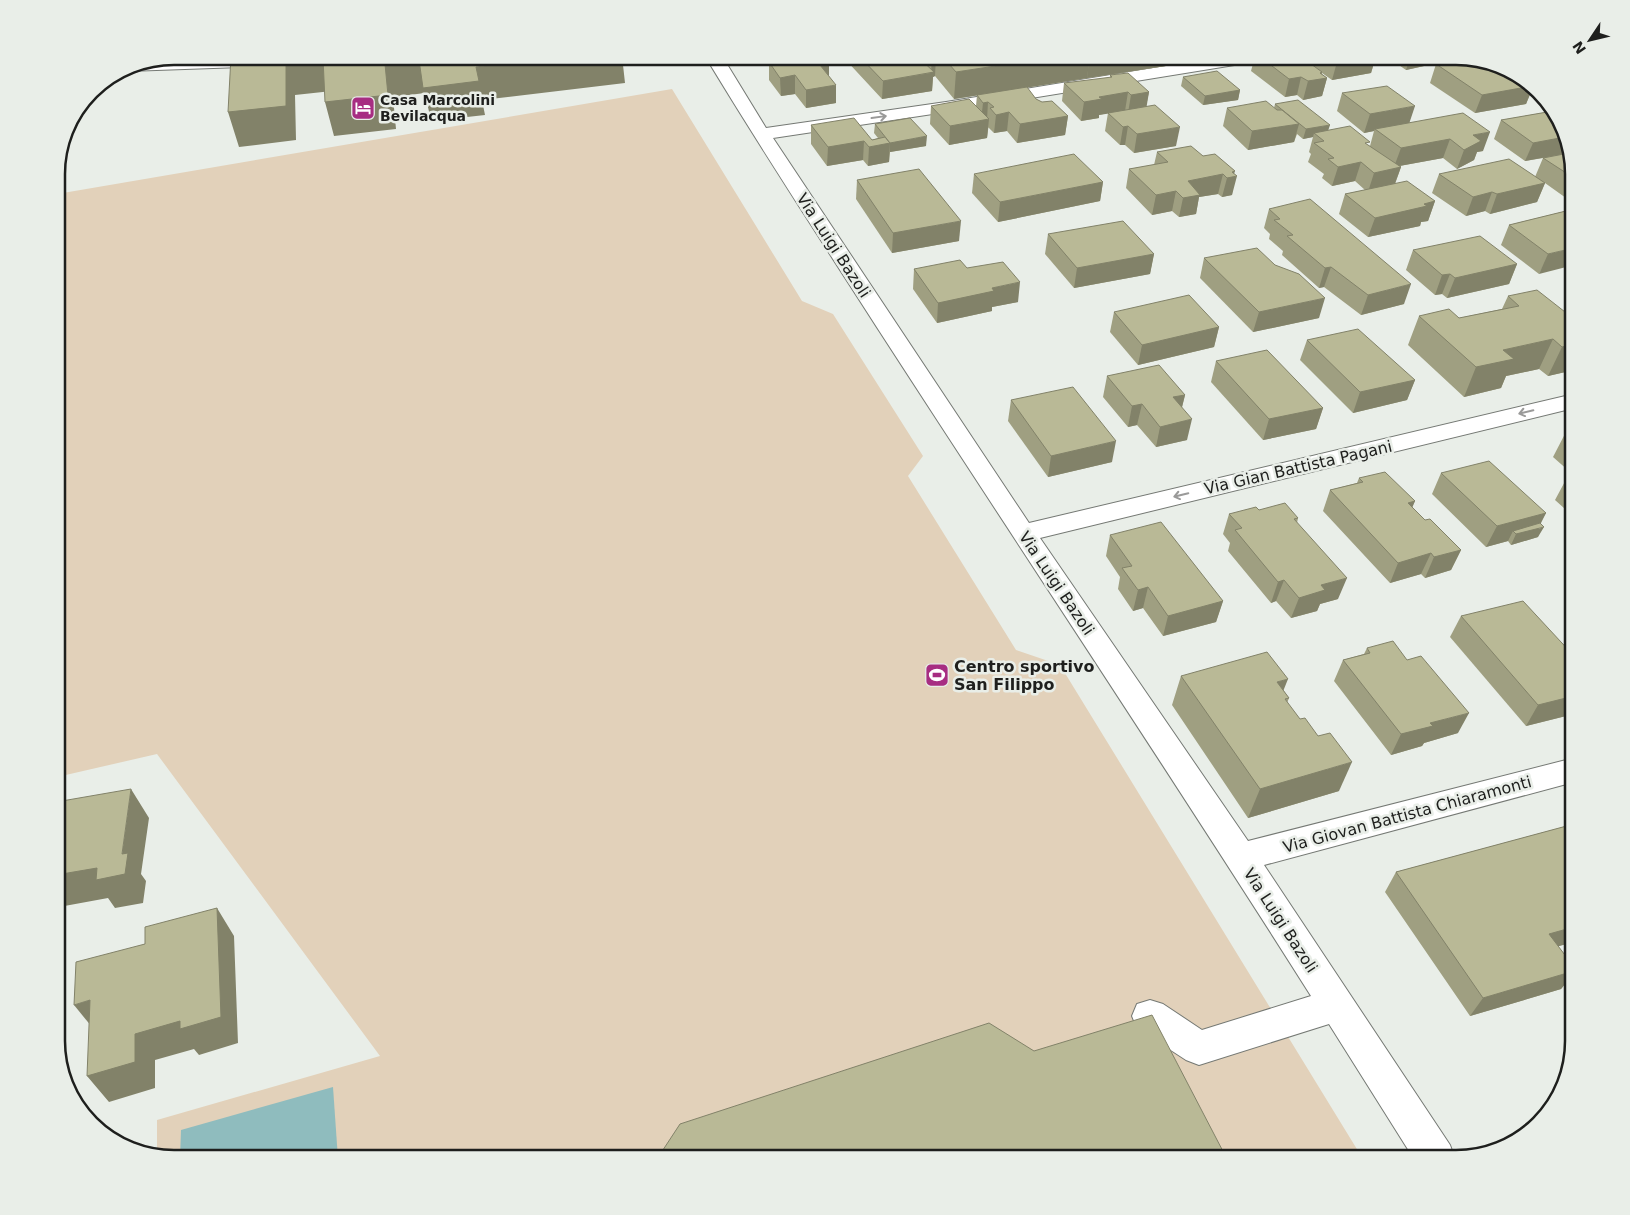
<svg xmlns="http://www.w3.org/2000/svg" width="1630" height="1215" font-family="'DejaVu Sans',sans-serif">
<rect width="100%" height="100%" fill="#e9eee8"/>
<polygon fill="#e2d1ba" points="672,89 802,301 833,314 923,456 908,476 1016,650 1060,665 1363,1159 173,1159 157,1153 157,1120 380,1056 157,754 57,777 57,194"/>
<polygon fill="#8fbcbe" points="333,1087 338,1159 180,1159 181,1130"/>
<g fill="none" stroke-linecap="round" stroke-linejoin="round">
<g stroke="#757974" stroke-width="2">
<g id="minor">
<path d="M 705,56 L 722,56 L 766,128 L 946,102 L 1226,56 L 1267,56 L 1265,60 L 1259,61 L 946,112 L 773,138 L 1029,523 L 1574,394 L 1574,408 L 1040,538 L 1248,841 L 1574,758 L 1574,782 L 1264,865 L 1450,1145 L 1455,1159 L 1414,1159 L 1329,1024 L 1199,1065 L 1186,1060 L 1137,1028 L 1132,1016 L 1137,1004 L 1150,1000 L 1163,1004 L 1202,1030 L 1311,996 C 1170,773 1023,553 880,332 C 821,240 761,149 705,56 Z"/>
<path d="M 268,57 L 274,58 L 276,62 L 274,66 L 128,71 L 122,69 C 147,54 235,58 268,57 Z"/>
</g>
</g>
<use href="#minor" fill="#fff" fill-rule="evenodd"/>
</g>
<g fill="#9f9f81">
<polygon points="784,56 828,56 828,76 836,103 806,108 795,94 781,96 769,80 769,62 784,60"/>
<polygon points="844,56 1180,56 1179,64 954,99 935,76 933,77 932,91 882,99 844,58"/>
<polygon points="1255,56 1300,56 1306,60 1307,56 1376,56 1371,73 1332,80 1322,73 1322,74 1327,78 1322,96 1303,100 1297,95 1285,97 1251,71"/>
<polygon points="1386,56 1435,56 1433,64 1406,70"/>
<polygon points="1445,56 1457,56 1530,83 1533,87 1526,104 1475,113 1430,83 1436,64 1453,62"/>
<polygon points="1110,75 1149,92 1146,106 1176,146 1134,153 1125,145 1120,145 1105,131 1108,113 1099,115 1099,118 1081,121 1062,101 1064,83 1110,78"/>
<polygon points="1183,77 1240,90 1238,100 1203,105 1181,86"/>
<polygon points="1342,93 1410,123 1483,151 1477,152 1474,160 1457,169 1443,158 1399,166 1401,167 1395,184 1435,201 1428,221 1421,222 1420,226 1368,237 1339,214 1345,194 1365,190 1355,181 1332,186 1322,178 1324,174 1308,162 1311,154 1309,152 1313,137 1303,139 1297,134 1294,142 1248,150 1223,126 1227,108 1274,108 1275,104 1328,130 1370,146 1374,131 1364,133 1337,111"/>
<polygon points="977,95 1036,99 1068,116 1065,135 1017,143 1007,131 994,133 988,127 989,123 987,138 949,145 930,124 931,106 976,106"/>
<polygon points="1553,111 1574,173 1574,196 1566,198 1545,183 1537,202 1490,214 1485,211 1466,216 1432,193 1439,174 1535,177 1543,158 1525,161 1494,139 1501,120"/>
<polygon points="875,124 926,146 890,152 889,162 868,166 863,160 827,166 811,144 811,125 872,140 878,138 874,133"/>
<polygon points="1157,152 1203,156 1234,174 1232,195 1222,197 1218,194 1199,197 1196,214 1179,217 1172,211 1152,215 1126,188 1129,169 1154,165"/>
<polygon points="974,174 1103,182 1100,201 998,222 972,193"/>
<polygon points="857,180 959,241 892,253 856,199"/>
<polygon points="1269,209 1404,304 1361,315 1324,287 1319,288 1282,255 1283,251 1269,239 1270,234 1264,228"/>
<polygon points="1574,209 1539,274 1501,245 1509,225"/>
<polygon points="1048,234 1154,254 1150,274 1074,288 1045,254"/>
<polygon points="1413,250 1517,264 1509,284 1447,298 1442,294 1435,295 1406,270"/>
<polygon points="1204,258 1275,265 1319,318 1253,332 1200,278"/>
<polygon points="967,268 1018,302 992,307 992,311 937,323 913,289 914,269"/>
<polygon points="1574,290 1574,370 1548,376 1539,369 1506,376 1501,388 1464,397 1408,345 1419,316 1459,318 1502,309 1508,296 1564,311"/>
<polygon points="1114,312 1219,327 1214,347 1138,365 1110,332"/>
<polygon points="1307,340 1415,380 1407,400 1353,413 1300,360"/>
<polygon points="1216,361 1323,408 1316,429 1263,440 1211,382"/>
<polygon points="1107,376 1185,395 1182,407 1187,440 1156,447 1137,425 1128,427 1103,397"/>
<polygon points="1011,400 1112,462 1048,477 1008,421"/>
<polygon points="1574,426 1574,517 1555,500 1570,472 1553,457 1568,428"/>
<polygon points="1441,473 1546,513 1540,523 1538,537 1511,545 1508,541 1486,547 1432,494"/>
<polygon points="1359,478 1415,501 1412,507 1425,520 1461,550 1451,570 1425,578 1421,574 1390,583 1323,511 1330,490 1357,483"/>
<polygon points="1259,510 1298,518 1297,523 1338,599 1320,604 1317,611 1291,618 1276,601 1271,603 1228,551 1230,543 1223,534 1229,514"/>
<polygon points="1110,535 1223,601 1216,622 1163,636 1143,608 1133,611 1118,589 1120,577 1106,556"/>
<polygon points="1461,616 1574,656 1574,714 1526,726 1450,637"/>
<polygon points="1367,648 1458,733 1424,743 1422,746 1391,755 1334,681 1343,660 1364,654"/>
<polygon points="1181,676 1284,691 1289,698 1287,703 1339,791 1248,818 1172,705"/>
<polygon points="1574,824 1574,942 1558,946 1574,967 1574,973 1561,989 1470,1016 1385,892 1396,872"/>
</g>
<g fill="#828269">
<polygon points="533,56 622,56 625,83 482,100 485,115 431,121 425,93 393,97 396,129 334,136 325,102 385,64 419,60 476,67"/>
<polygon points="932,56 936,56 935,76 933,77 932,91 882,99 883,81 931,73"/>
<polygon points="1061,56 1090,56 1087,78 954,99 956,72"/>
<polygon points="1113,56 1180,56 1179,64 1087,78 1089,60"/>
<polygon points="1370,56 1376,56 1371,73 1332,80 1337,62"/>
<polygon points="1429,56 1435,56 1433,64 1406,70 1409,61"/>
<polygon points="1456,56 1468,60 1454,62"/>
<polygon points="323,58 332,91 295,95 296,140 239,147 228,112 286,62"/>
<polygon points="829,58 829,76 816,60"/>
<polygon points="1322,72 1320,79 1327,78 1322,96 1303,100 1308,81 1320,73"/>
<polygon points="795,75 795,94 781,96 780,78"/>
<polygon points="1301,77 1297,95 1285,97 1289,79"/>
<polygon points="836,85 836,103 806,108 806,90"/>
<polygon points="1532,86 1533,87 1526,104 1475,113 1482,95"/>
<polygon points="1240,90 1238,100 1203,105 1205,96"/>
<polygon points="1128,92 1125,111 1099,115 1099,118 1081,121 1084,102 1099,97"/>
<polygon points="1149,92 1146,110 1128,113 1131,95"/>
<polygon points="988,102 987,120 989,119 987,138 949,145 950,126 981,121 983,103"/>
<polygon points="1415,106 1409,124 1375,129 1374,131 1364,133 1370,114"/>
<polygon points="1009,112 1007,131 994,133 996,115"/>
<polygon points="1068,116 1065,135 1017,143 1020,124"/>
<polygon points="1299,124 1294,142 1248,150 1252,131"/>
<polygon points="1330,125 1327,134 1314,133 1313,137 1303,139 1306,129"/>
<polygon points="1128,126 1125,145 1120,145 1123,127"/>
<polygon points="1180,127 1176,146 1134,153 1137,134"/>
<polygon points="1490,132 1483,151 1477,152 1474,160 1457,169 1464,150 1473,135"/>
<polygon points="927,136 926,146 890,152 890,143"/>
<polygon points="1565,137 1569,153 1525,161 1533,143"/>
<polygon points="1450,139 1443,158 1394,167 1401,148"/>
<polygon points="864,141 863,160 827,166 828,147"/>
<polygon points="890,143 889,162 868,166 869,147"/>
<polygon points="1361,162 1355,181 1332,186 1338,167"/>
<polygon points="1401,167 1394,186 1368,192 1374,173"/>
<polygon points="1235,171 1233,177 1237,176 1232,195 1222,197 1227,178 1232,172"/>
<polygon points="1223,174 1218,194 1199,197 1196,214 1179,217 1183,198 1188,181"/>
<polygon points="1574,179 1574,196 1566,198"/>
<polygon points="1103,182 1100,201 998,222 1000,202"/>
<polygon points="1545,183 1537,202 1490,214 1497,194"/>
<polygon points="1176,191 1172,211 1152,215 1156,195"/>
<polygon points="1492,192 1485,211 1466,216 1473,197"/>
<polygon points="1435,201 1428,221 1421,222 1420,226 1368,237 1375,218"/>
<polygon points="961,221 959,241 892,253 893,233"/>
<polygon points="1574,248 1574,265 1539,274 1548,254"/>
<polygon points="1154,254 1150,274 1074,288 1077,268"/>
<polygon points="1517,264 1509,284 1447,298 1455,278"/>
<polygon points="1331,267 1324,287 1319,288 1325,268"/>
<polygon points="1450,274 1442,294 1435,295 1442,275"/>
<polygon points="1020,282 1018,302 992,307 992,311 937,323 938,303 992,288"/>
<polygon points="1411,284 1404,304 1361,315 1368,295"/>
<polygon points="1325,298 1319,318 1253,332 1259,312"/>
<polygon points="1219,327 1214,347 1138,365 1142,345"/>
<polygon points="1553,339 1539,369 1506,376 1501,388 1464,397 1476,367 1503,350"/>
<polygon points="1574,344 1574,370 1548,376 1562,347"/>
<polygon points="1415,380 1407,400 1353,413 1360,392"/>
<polygon points="1185,395 1180,415 1173,397"/>
<polygon points="1142,404 1137,425 1128,427 1132,406"/>
<polygon points="1323,408 1316,429 1263,440 1269,419"/>
<polygon points="1192,419 1187,440 1156,447 1160,427"/>
<polygon points="1116,441 1112,462 1048,477 1051,456"/>
<polygon points="1415,501 1406,522 1408,503"/>
<polygon points="1546,513 1538,529 1544,527 1538,537 1511,545 1516,534 1513,531 1508,541 1486,547 1497,526"/>
<polygon points="1461,550 1451,570 1425,578 1434,557"/>
<polygon points="1431,553 1421,574 1390,583 1398,563"/>
<polygon points="1347,578 1338,599 1320,604 1317,611 1291,618 1299,598 1321,585"/>
<polygon points="1284,580 1276,601 1271,603 1278,582"/>
<polygon points="1148,587 1143,608 1133,611 1138,590"/>
<polygon points="1223,601 1216,622 1163,636 1168,616"/>
<polygon points="1288,679 1276,709 1277,682"/>
<polygon points="1574,696 1574,714 1526,726 1538,705"/>
<polygon points="1469,713 1458,733 1424,743 1422,746 1391,755 1401,734 1430,723"/>
<polygon points="1352,762 1339,791 1248,818 1260,789"/>
<polygon points="131,789 149,818 141,874 146,881 143,903 115,908 108,898 59,907 56,904 56,875 122,854"/>
<polygon points="57,796 77,825 56,802"/>
<polygon points="217,908 234,936 238,1043 199,1055 194,1049 155,1060 155,1088 109,1102 87,1076"/>
<polygon points="1574,927 1574,942 1534,953 1549,934"/>
<polygon points="1574,971 1574,973 1561,989 1470,1016 1483,998"/>
<polygon points="90,1000 96,1032 74,1005"/>
</g>
<g fill="#b9b996" stroke="#828269">
<polygon points="231,56 568,56 476,67 479,81 423,88 419,60 385,64 388,95 325,102 323,58 286,62 286,106 228,112"/>
<polygon points="789,56 828,56 829,58 816,60 836,85 806,90 795,75 780,78 769,62 791,59"/>
<polygon points="859,56 917,56 934,72 883,81"/>
<polygon points="942,56 1061,56 956,72"/>
<polygon points="1090,56 1113,56 1089,60"/>
<polygon points="1259,56 1300,56 1322,72 1320,73 1327,78 1308,81 1301,77 1289,79"/>
<polygon points="1329,56 1370,56 1337,62"/>
<polygon points="1402,56 1429,56 1409,61"/>
<polygon points="1466,59 1523,79 1530,83 1532,86 1482,95 1436,64"/>
<polygon points="1217,71 1240,90 1205,96 1183,77"/>
<polygon points="1128,73 1149,92 1131,95 1128,92 1099,97 1102,99 1084,102 1064,83 1112,77 1110,75"/>
<polygon points="1387,86 1415,106 1370,114 1342,93"/>
<polygon points="1027,87 1036,99 1042,102 1052,101 1068,116 1020,124 1009,112 996,115 990,108 994,107 988,102 983,103 977,95"/>
<polygon points="969,99 989,119 950,126 931,106"/>
<polygon points="1298,100 1330,125 1306,129 1275,104"/>
<polygon points="1266,101 1277,110 1282,110 1299,124 1252,131 1227,108"/>
<polygon points="1155,105 1180,127 1137,134 1128,126 1123,127 1108,113"/>
<polygon points="1553,111 1562,121 1565,137 1533,143 1501,120"/>
<polygon points="1463,113 1490,132 1473,135 1481,141 1464,150 1450,139 1401,148 1375,129"/>
<polygon points="854,118 872,140 885,137 890,143 869,147 864,141 828,147 811,125"/>
<polygon points="910,118 927,136 890,143 875,124"/>
<polygon points="1350,126 1370,142 1365,143 1401,167 1374,173 1361,162 1338,167 1328,159 1334,158 1314,143 1324,141 1314,133"/>
<polygon points="1191,146 1203,156 1215,154 1235,171 1232,172 1237,176 1227,178 1223,174 1188,181 1200,195 1183,198 1176,191 1156,195 1129,169 1168,162 1157,152"/>
<polygon points="1569,153 1574,173 1574,178 1543,158"/>
<polygon points="1074,154 1103,182 1000,202 974,174"/>
<polygon points="1509,159 1545,183 1497,194 1492,192 1473,197 1439,174"/>
<polygon points="919,169 961,221 893,233 857,180"/>
<polygon points="1407,181 1435,201 1424,204 1427,206 1375,218 1345,194"/>
<polygon points="1310,199 1411,284 1368,295 1331,267 1325,268 1287,236 1293,235 1274,220 1280,219 1269,209"/>
<polygon points="1574,209 1574,248 1548,254 1509,225"/>
<polygon points="1123,221 1154,254 1077,268 1048,234"/>
<polygon points="1480,236 1517,264 1455,278 1450,274 1442,275 1413,250"/>
<polygon points="1257,248 1275,265 1299,274 1325,298 1259,312 1204,258"/>
<polygon points="960,260 967,268 1003,262 1020,282 992,288 994,291 938,303 914,269"/>
<polygon points="1537,290 1574,319 1574,344 1562,347 1553,339 1503,350 1514,359 1476,367 1419,316 1449,309 1459,318 1519,306 1508,296"/>
<polygon points="1189,295 1219,327 1142,345 1114,312"/>
<polygon points="1358,329 1415,380 1360,392 1307,340"/>
<polygon points="1267,350 1323,408 1269,419 1216,361"/>
<polygon points="1159,365 1185,395 1173,397 1192,419 1160,427 1142,404 1132,406 1107,376"/>
<polygon points="1073,387 1116,441 1051,456 1011,400"/>
<polygon points="1574,426 1574,433 1568,428"/>
<polygon points="1489,461 1546,513 1497,526 1441,473"/>
<polygon points="1385,472 1415,501 1408,503 1425,520 1430,519 1461,550 1434,557 1431,553 1398,563 1330,490 1363,482 1359,478"/>
<polygon points="1285,503 1298,518 1294,519 1347,578 1321,585 1325,590 1299,598 1284,580 1278,582 1235,530 1242,528 1229,514 1256,507 1259,510"/>
<polygon points="1161,522 1223,601 1168,616 1148,587 1138,590 1122,568 1132,566 1110,535"/>
<polygon points="1540,523 1544,527 1516,534 1513,531"/>
<polygon points="1523,601 1574,656 1574,696 1538,705 1461,616"/>
<polygon points="1393,641 1407,660 1421,656 1469,713 1430,723 1433,726 1401,734 1343,660 1370,653 1367,648"/>
<polygon points="1267,652 1288,679 1277,682 1289,698 1285,699 1300,719 1305,718 1318,736 1330,733 1352,762 1260,789 1181,676"/>
<polygon points="131,789 122,854 128,853 125,874 96,880 97,868 56,875 56,802"/>
<polygon points="1574,824 1574,927 1549,934 1574,967 1574,971 1483,998 1396,872"/>
<polygon points="217,908 221,1017 180,1029 180,1021 135,1034 135,1062 87,1076 90,1000 74,1005 76,962 145,944 145,927"/>
<polygon points="1152,1015 1227,1159 657,1159 680,1124 989,1023 1034,1051"/>
</g>
<defs><path id="oneway-shaft" d="M-6 0H5M1.5-3L5.5 0L1.5 3" fill="none" stroke-width="1.6" stroke-linecap="round" stroke-linejoin="round" transform="scale(1.25)"/></defs>
<g stroke="#9a9a99">
<use href="#oneway-shaft" transform="translate(879 117) rotate(-8)"/>
<use href="#oneway-shaft" transform="translate(1526 412) rotate(167)"/>
<use href="#oneway-shaft" transform="translate(1181 495) rotate(167)"/>
</g>
<defs>
<g id="hotel-square" transform="scale(1.25)"><rect x="-9" y="-9" width="18" height="18" rx="4" fill="#a72d82" stroke="#e9eee8"/><path d="M-6-4.5h1.5V1H6V5H4.5V3h-9V5H-6ZM-4 0a1.8 1.8 0 1 1 3.6 0ZM.5 0V-2.5h3Q6-2.5 6 0Z" fill="#fff"/></g>
<g id="stadium-square" transform="scale(1.25)"><rect x="-9" y="-9" width="18" height="18" rx="4" fill="#a72d82" stroke="#e9eee8"/><path d="M0-5a6.5 5 0 1 0 0 10a6.5 5 0 1 0 0-10ZM-3.5-1.8h7v3.6h-7Z" fill="#fff"/></g>
</defs>
<g fill-rule="evenodd">
<use href="#hotel-square" x="363" y="108"/>
<use href="#stadium-square" x="937" y="675"/>
</g>
<g text-anchor="middle" stroke-width="5" stroke-linejoin="round" paint-order="stroke">
<g font-size="14" font-weight="bold" fill="#1e1f1d" stroke="#e9eee8" text-anchor="start">
<text x="380" y="105">Casa Marcolini<tspan x="380" dy="16">Bevilacqua</tspan></text>
</g>
<g font-size="16" fill="#1e1f1d" stroke="#e9eee8">
<text transform="translate(834 245) rotate(57)" y="6">Via Luigi Bazoli</text>
<text transform="translate(1298 467) rotate(-13)" y="6">Via Gian Battista Pagani</text>
<text transform="translate(1057 583) rotate(56)" y="6">Via Luigi Bazoli</text>
<text transform="translate(1407 814) rotate(-15)" y="6">Via Giovan Battista Chiaramonti</text>
<text transform="translate(1281 920) rotate(57)" y="6">Via Luigi Bazoli</text>
</g>
<g font-size="16" font-weight="bold" fill="#1e1f1d" stroke="#e9eee8" text-anchor="start">
<text x="954" y="672">Centro sportivo<tspan x="954" dy="18">San Filippo</tspan></text>
</g>
</g>
<path d="M0 0H1630V1215H0ZM174 65H1456A109 109 0 0 1 1565 174V1041A109 109 0 0 1 1456 1150H174A109 109 0 0 1 65 1041V174A109 109 0 0 1 174 65Z" fill="#e9eee8" fill-rule="evenodd"/>
<path fill="none" stroke="#1e1f1d" stroke-width="2.5" d="M174 65H1456A109 109 0 0 1 1565 174V1041A109 109 0 0 1 1456 1150H174A109 109 0 0 1 65 1041V174A109 109 0 0 1 174 65Z"/>
<g transform="translate(1590 40) rotate(235)" stroke="#e9eee8" stroke-width="4" paint-order="stroke">
<path d="M0-4L9 19L0 12L-9 19Z" fill="#1e1f1d"/>
<text y="-8" font-size="14" font-weight="bold" text-anchor="middle" fill="#1e1f1d">N</text>
</g>
</svg>
